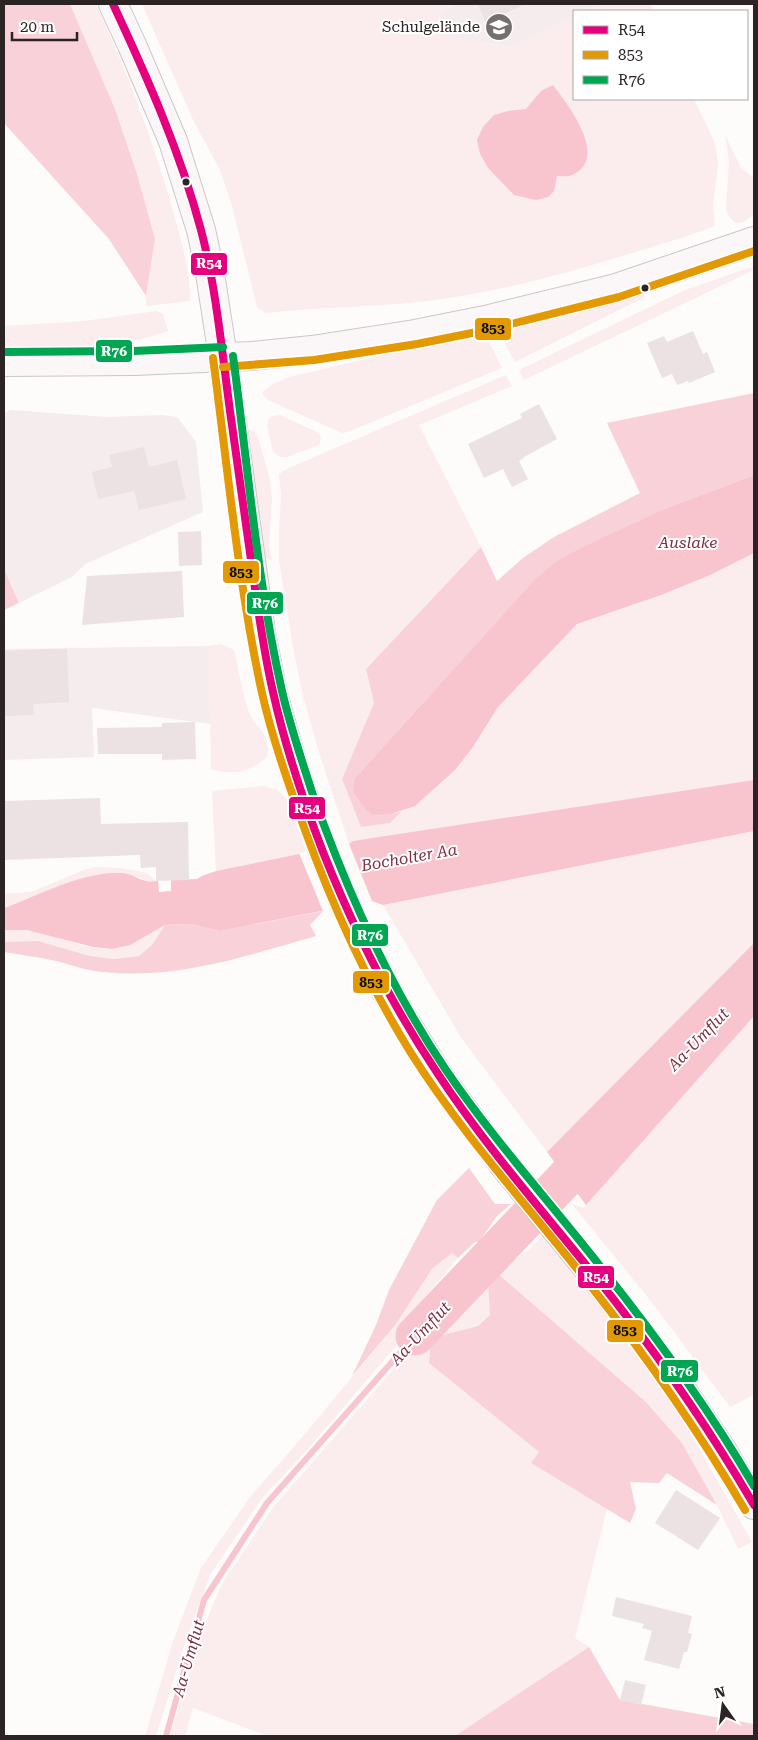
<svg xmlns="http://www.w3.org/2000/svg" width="758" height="1740" font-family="'Roboto Serif',serif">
<rect width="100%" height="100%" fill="#fefbfb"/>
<g fill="#f5ecee">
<polygon points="455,4 602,4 586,11 574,11 574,17 513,47 450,37 438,13"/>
<polygon points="11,410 106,417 162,415 177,417 196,442 203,512 85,564 72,577 19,603 4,569 4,413"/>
<polygon points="209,646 210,724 92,708 94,757 4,760 4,649"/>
</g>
<g fill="#fbecee">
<path d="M 70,4 L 96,4 C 128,74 156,148 176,222 C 183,248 191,274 190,301 L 147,306 L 146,296 L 155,239 L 137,174 L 115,109 Z"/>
<path d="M 142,4 L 455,4 L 438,13 L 450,37 L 513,47 L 574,17 L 574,99 L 694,99 L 715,143 L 718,165 L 713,206 L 715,226 C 687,237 658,245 629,254 C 570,272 510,289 449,298 C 388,308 326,306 265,313 L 257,307 L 232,206 L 220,170 L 194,122 Z"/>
<polygon points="602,4 650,4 654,11 586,11"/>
<polygon points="725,135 741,168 754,178 754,214 744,222 735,223 729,216 726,209 729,161"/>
<polygon points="754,266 754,270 524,380 519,370 685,290"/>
<polygon points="641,290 645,297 515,362 500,334 503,326"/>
<path d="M 157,311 L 163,314 L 168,331 C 116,350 59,349 4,352 L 4,326 L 84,321 Z"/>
<polygon points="478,333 486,336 502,368 348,432 342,433 268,400 262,393 271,385 289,377"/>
<polygon points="506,375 512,386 419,425 481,547 366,669 374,703 342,779 361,827 390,823 402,811 416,805 455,770 473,747 498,707 577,624 661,595 708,576 754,553 754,780 665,795 378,838 353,841 349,844 320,756 303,696 293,647 279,560 279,533 281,495 279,475 283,471 298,464"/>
<polygon points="280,415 319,433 321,439 319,445 287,457 280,457 273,452 267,426 268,420 272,416"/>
<polygon points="248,430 254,431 258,437 270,480 272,499 269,545 272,561 265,557"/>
<path d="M 221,644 L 234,650 C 239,670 242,694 249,712 C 257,731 271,731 267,757 C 250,772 233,776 211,769 L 209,646 Z"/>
<polygon points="264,786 277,790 288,800 306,852 288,858 216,871 212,791"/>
<polygon points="754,831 754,943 547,1152 462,1039 383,905"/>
<polygon points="97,867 121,868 147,873 156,881 147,881 136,876 99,874 75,881 4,908 4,894 31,892 84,870"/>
<path d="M 165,925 L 152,945 L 139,956 L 114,959 L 90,956 L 38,941 L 4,942 L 4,930 C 11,930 19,929 27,930 C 51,933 90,952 113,949 C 132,947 148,933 165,925 Z"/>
<polygon points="754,1016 754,1395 730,1407 654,1305 572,1204 584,1208 586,1205"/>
<polygon points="544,1234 661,1387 696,1443 752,1542 738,1549 717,1505 682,1443 646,1402 497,1273 530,1249"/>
<polygon points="452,1253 458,1258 420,1303 409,1331 306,1451 263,1497 210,1575 186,1640 156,1736 145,1736 172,1644 201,1568 250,1497 310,1428 396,1324 432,1269"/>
<polygon points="488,1284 490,1315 478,1326 431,1338 429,1362 539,1452 531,1463 607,1509 575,1638 589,1647 455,1736 267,1736 193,1708 185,1736 170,1736 200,1635 222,1584 274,1506 421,1338 447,1325 452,1324"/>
</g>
<g fill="#f9d1d8">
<polygon points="4,4 70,4 115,109 137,174 155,239 146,296 109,239 4,123"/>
<polygon points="754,393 754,475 667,508 533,581 355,778 391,814 402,811 390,823 361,827 342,779 374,703 366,669 481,547 497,581 523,558 554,537 640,493 607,423"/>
<polygon points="4,569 19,603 4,610"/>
<path d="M 323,911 L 310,925 L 316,936 C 246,956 177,980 104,972 C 88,971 72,965 56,961 C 39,957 21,955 4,952 L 4,942 L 38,941 L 90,956 L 114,959 L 139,956 L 152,945 L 165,925 L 190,924 L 220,931 Z"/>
<polygon points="469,1168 495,1204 511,1204 497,1216 479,1242 475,1242 458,1258 452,1253 432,1269 396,1324 352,1376 376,1325 389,1290 437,1200"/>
<polygon points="497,1273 646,1402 682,1443 717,1505 667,1473 659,1483 630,1482 636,1509 630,1523 531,1463 539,1452 429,1363 431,1338 478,1326 490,1315 488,1284"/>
<polygon points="589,1647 620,1700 754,1724 754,1736 455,1736"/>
</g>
<g fill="#f8c5ce">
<path d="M 553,85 C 568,105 610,158 572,175 C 568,177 562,176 557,176 L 554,191 L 548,197 L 536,200 L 514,195 L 488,168 L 480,154 L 477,140 L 483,127 L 494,115 L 508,111 L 526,109 L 541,91 Z"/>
<polygon points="754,475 754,553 708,576 661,595 577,624 498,707 473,747 455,770 415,806 391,814 373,815 365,809 353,791 355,778 533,581 557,561 583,547 667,508"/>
<path d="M 754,780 L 754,831 L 383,905 L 372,901 L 220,931 L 190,924 L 165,925 L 130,945 L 112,949 L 93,947 L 27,930 L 4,930 L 4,908 C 40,895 82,871 121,873 C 131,873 137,879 146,881 C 149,882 154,881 158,881 L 159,892 L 171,891 L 171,880 L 197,879 L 202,876 L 216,871 L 349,844 L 353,841 Z"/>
<polygon points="754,943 754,1016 586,1205 547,1152"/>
</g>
<polygon fill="#fefbfb" points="349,844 372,901 323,911 299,853"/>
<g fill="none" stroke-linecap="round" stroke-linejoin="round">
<polyline stroke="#f8c5ce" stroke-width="6" points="166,1736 204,1600 267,1503 415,1336"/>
<polyline stroke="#f8c5ce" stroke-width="39" points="415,1336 602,1140"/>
</g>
<g fill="#ece1e3">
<polygon points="478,4 525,4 486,23"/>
<polygon points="693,331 703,354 707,352 715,372 689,383 688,381 677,385 672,374 662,378 647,343 664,336 667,342"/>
<polygon points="539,404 557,439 524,457 524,458 519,461 528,479 512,487 503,469 484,478 468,444 522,418 520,414"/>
<polygon points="144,447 149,467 177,460 186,499 139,510 134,491 98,499 92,472 112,467 109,455"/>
<polygon points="201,531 202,565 179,566 178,532"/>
<polygon points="182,571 184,617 82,625 87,576"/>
<polygon points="47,649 67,649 69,702 33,704 34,715 4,716 4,651"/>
<polygon points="195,722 196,759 162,760 162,754 98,754 97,728 162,727 162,723"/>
<polygon points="100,798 101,824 188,822 189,880 156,881 156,867 141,868 140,855 4,860 4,801"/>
<polygon points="676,1490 720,1518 698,1550 655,1523"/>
<polygon points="616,1597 692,1616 688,1633 692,1634 687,1652 684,1652 679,1669 644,1660 652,1631 642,1628 644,1624 612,1616"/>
<polygon points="625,1680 646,1685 641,1705 620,1700"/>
</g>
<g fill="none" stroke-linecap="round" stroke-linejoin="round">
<g stroke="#ccc7c7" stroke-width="30">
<g id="secondary">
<polyline points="113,4 132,45 173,141 201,230 209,267 223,357 261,633 273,694 296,775 322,849 346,907 386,991 438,1075 503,1164 617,1304 684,1393 722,1450 754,1505"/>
<polyline points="4,362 134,361 251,356 312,350 415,334 485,320 616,288 754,241"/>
</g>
</g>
<use href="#secondary" stroke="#fbf7f8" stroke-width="28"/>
<g stroke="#fff" stroke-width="11">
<path id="bus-1" d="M 113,4 C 147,77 180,151 201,230 C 216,287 222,352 230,411 C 237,461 244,511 251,560 C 257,604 263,649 273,692 C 285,746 303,800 323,852 C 354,930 391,1004 438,1074 C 492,1156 558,1228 618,1305 C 668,1369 713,1435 754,1505"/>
</g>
<g stroke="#fff" stroke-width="11">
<g id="bus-2">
<path d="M 213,358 C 228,470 238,583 262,693 C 270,729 282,765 294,799 C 324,887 362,974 411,1053 C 462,1134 527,1205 586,1280 C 644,1353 698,1430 745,1510"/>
<polyline points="223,367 314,360 417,344 487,330 619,297 754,251"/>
</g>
</g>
<g stroke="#fff" stroke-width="11">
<g id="bus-3">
<polyline points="4,352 134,351 223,347"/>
<path d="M 233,356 C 248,467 257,581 282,691 C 290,726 302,761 313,795 C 347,891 389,986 446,1070 C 493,1139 549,1201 600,1266 C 656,1336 709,1409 754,1486"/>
</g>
</g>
<use href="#bus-1" stroke="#e5007d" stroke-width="8"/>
<use href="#bus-2" stroke="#e39904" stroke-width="8"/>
<use href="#bus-3" stroke="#00a651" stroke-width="8"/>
</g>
<defs>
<g id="school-disc" transform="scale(1.4375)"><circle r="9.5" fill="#756f6f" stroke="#fff"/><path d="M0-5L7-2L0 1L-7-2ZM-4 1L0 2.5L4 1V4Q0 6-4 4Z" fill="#fff"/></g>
</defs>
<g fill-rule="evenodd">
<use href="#school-disc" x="499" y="27"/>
</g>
<g fill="#2b2324" stroke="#fff" stroke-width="2">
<circle cx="186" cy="182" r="4.5"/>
<circle cx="645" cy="288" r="4.5"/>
</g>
<g text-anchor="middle" stroke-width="4" stroke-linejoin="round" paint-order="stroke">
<g font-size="15" fill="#2b2324" stroke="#fff" text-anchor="end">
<text x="480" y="32">Schulgelände</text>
</g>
<g font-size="16" font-style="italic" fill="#7f2e43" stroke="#fff">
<text x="688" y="548">Auslake</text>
<text transform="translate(409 857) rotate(-10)" y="6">Bocholter Aa</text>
<text transform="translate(698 1039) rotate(-46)" y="6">Aa-Umflut</text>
<text transform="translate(420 1333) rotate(-47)" y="6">Aa-Umflut</text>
<text transform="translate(188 1658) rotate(-74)" y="6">Aa-Umflut</text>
</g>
</g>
<g stroke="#fff" stroke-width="2">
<rect x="190" y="252" width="38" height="24" rx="5" fill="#e5007d"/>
<rect x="474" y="317" width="38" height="24" rx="5" fill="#e39904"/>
<rect x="95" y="339" width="38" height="24" rx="5" fill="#00a651"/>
<rect x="222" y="560" width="38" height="24" rx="5" fill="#e39904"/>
<rect x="246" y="591" width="38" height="24" rx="5" fill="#00a651"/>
<rect x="288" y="796" width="38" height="24" rx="5" fill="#e5007d"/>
<rect x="351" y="923" width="38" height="24" rx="5" fill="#00a651"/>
<rect x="352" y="970" width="38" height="24" rx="5" fill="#e39904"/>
<rect x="577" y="1265" width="38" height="24" rx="5" fill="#e5007d"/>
<rect x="606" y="1319" width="38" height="24" rx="5" fill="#e39904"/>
<rect x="660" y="1359" width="39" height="24" rx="5" fill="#00a651"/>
</g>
<g font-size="14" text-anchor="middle" font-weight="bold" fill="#fff">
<text x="209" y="268">R54</text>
<text x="114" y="356">R76</text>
<text x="265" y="608">R76</text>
<text x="307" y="813">R54</text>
<text x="370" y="940">R76</text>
<text x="596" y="1282">R54</text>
<text x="680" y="1376">R76</text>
</g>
<g font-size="14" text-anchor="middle" font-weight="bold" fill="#111">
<text x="493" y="333">853</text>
<text x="241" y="577">853</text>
<text x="371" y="987">853</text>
<text x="625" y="1335">853</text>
</g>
<rect width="758" height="1740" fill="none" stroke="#2b2324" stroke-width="10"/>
<rect x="573" y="10" width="175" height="90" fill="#ffffff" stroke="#aaa7a7"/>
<rect x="583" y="26" width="25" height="8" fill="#e5007d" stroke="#aaa7a7"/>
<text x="618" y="35" font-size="15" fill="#2b2324">R54</text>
<rect x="583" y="51" width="25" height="8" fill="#e39904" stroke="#aaa7a7"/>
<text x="618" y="60" font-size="15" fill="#2b2324">853</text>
<rect x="583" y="76" width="25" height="8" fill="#00a651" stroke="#aaa7a7"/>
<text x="618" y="85" font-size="15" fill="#2b2324">R76</text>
<g transform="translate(723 1705) rotate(346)" stroke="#ffffff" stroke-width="4" paint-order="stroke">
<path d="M0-4L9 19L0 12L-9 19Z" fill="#2b2324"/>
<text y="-8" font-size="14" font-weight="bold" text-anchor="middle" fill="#2b2324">N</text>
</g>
<path d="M12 32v8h65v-8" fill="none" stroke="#2b2324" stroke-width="2.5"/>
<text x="20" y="32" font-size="15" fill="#2b2324" stroke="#ffffff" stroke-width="4" paint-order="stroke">20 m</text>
</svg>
